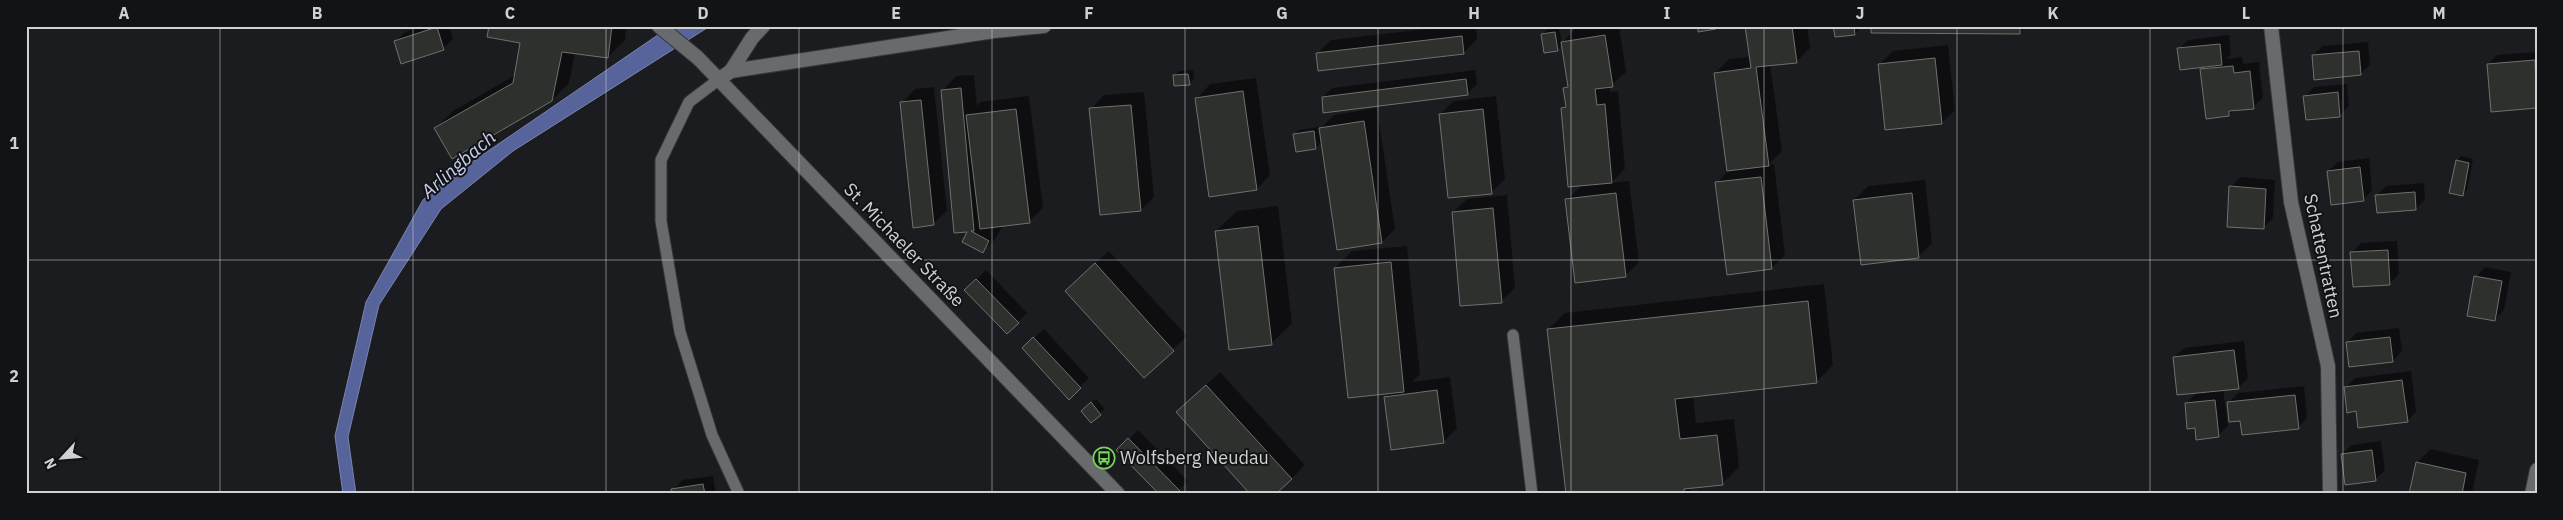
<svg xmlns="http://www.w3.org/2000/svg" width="2563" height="520" font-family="'IBM Plex Sans',sans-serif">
<rect width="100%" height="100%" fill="#1b1c1f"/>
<polygon fill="#57639b" stroke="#7b84ac" points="671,26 710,26 513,151 441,209 379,305 348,437 356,494 343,494 335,436 366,302 423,200 440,184"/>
<g fill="#0007">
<polygon points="423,26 449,26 453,39 443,49 395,42 405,32"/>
<polygon points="490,26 626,26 625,40 608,57 575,53 569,83 552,100 436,128 453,111 515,75 521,42"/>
<polygon points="1452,26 1476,26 1477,39 1464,53 1317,54 1331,40"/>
<polygon points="1591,26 1619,26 1626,72 1610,86 1610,92 1618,91 1625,169 1611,183 1629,181 1639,262 1625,276 1567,200 1582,185 1562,108 1567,104 1565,88 1568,85 1563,44 1557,50 1542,34 1547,30 1559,28 1562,43 1576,28"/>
<polygon points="1747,26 1807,26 1810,48 1796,62 1770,64 1782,151 1768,165 1774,164 1785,255 1772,268 1717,183 1728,171 1715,73 1729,59 1750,57"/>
<polygon points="1835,26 1859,26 1859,29 1855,34"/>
<polygon points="1872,26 2026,26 2020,33"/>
<polygon points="2229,35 2231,54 2226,59 2242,57 2243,64 2259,62 2263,98 2253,107 2235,109 2229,115 2201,70 2206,66 2179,49 2188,40"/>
<polygon points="2368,42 2370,65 2360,74 2313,55 2323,46"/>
<polygon points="1948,45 1955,110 1942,123 1879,65 1893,51"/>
<polygon points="2537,52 2537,107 2488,64 2497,55"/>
<polygon points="1193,70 1194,79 1189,84 1174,76 1179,71"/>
<polygon points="1475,70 1477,84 1467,94 1323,97 1332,88"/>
<polygon points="974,75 977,106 980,102 1029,96 1043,208 1029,221 998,225 1002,227 996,238 983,251 969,230 943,90 956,76"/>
<polygon points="1256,78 1270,175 1257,189 1197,98 1210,84"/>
<polygon points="2347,84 2349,106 2340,116 2305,96 2314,87"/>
<polygon points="934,87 947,211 933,224 902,103 915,89"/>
<polygon points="1144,92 1154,197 1141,210 1091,109 1104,95"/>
<polygon points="1496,96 1505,179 1491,192 1440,114 1454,101"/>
<polygon points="1377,108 1395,229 1382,242 1322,142 1316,148 1295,134 1299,130 1318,127 1319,130 1334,115"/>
<polygon points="2461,156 2473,159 2467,190 2463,195 2457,161"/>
<polygon points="2369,158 2372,191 2363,200 2328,171 2338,162"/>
<polygon points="2240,177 2275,180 2273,218 2264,227 2231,187"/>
<polygon points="1925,180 1932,243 1918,257 1854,200 1868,186"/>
<polygon points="2424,183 2425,200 2416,209 2376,196 2386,186"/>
<polygon points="1507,195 1515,288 1501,301 1453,212 1467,199"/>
<polygon points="1278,206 1292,323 1271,344 1216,231 1237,211"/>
<polygon points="2397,241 2399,274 2389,284 2352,253 2361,243"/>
<polygon points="1407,246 1420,374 1412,382 1450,377 1457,429 1443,442 1385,398 1391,392 1335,268 1352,251"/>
<polygon points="1109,251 1187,336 1144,376 1080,277"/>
<polygon points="2485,267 2511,272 2504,310 2494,320 2476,277"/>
<polygon points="986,270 1027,313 1007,332 966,290"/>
<polygon points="1824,284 1833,365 1816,382 1693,395 1696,423 1734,419 1739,467 1722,484 1693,487 1686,494 1567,494 1548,330 1565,313"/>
<polygon points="2399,328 2402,351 2393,361 2347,343 2356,333"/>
<polygon points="1044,329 1089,378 1069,398 1023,348"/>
<polygon points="2244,341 2248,378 2238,388 2223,389 2228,426 2218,436 2196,427 2186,404 2197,392 2174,357 2184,348"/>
<polygon points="2411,371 2416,412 2407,421 2357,410 2345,388 2355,378"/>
<polygon points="1220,372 1305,465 1291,479 1177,412"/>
<polygon points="2304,386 2307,418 2298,428 2241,420 2229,402 2238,393"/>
<polygon points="1096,399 1105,409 1091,421 1087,406"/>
<polygon points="1138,430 1188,481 1175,494 1118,450"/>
<polygon points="2381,441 2385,470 2375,480 2342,454 2352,445"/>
<polygon points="2430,449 2479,460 2472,494 2411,494 2417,463"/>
<polygon points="713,476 716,494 673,494 673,490 682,480"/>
</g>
<g fill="#2e302d" stroke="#6e716d">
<polygon points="489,26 612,26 608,58 562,52 552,101 452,159 434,128 513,83 520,43 487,37"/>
<polygon points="1698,26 1716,26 1716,29 1698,32"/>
<polygon points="1745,26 1792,26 1797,63 1756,67 1769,166 1727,171 1714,73 1751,68"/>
<polygon points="1833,26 1854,26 1855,35 1835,37"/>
<polygon points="1871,26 2020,26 2020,34 1871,33"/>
<polygon points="437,27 444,50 401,64 394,41"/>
<polygon points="1555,32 1558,51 1544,53 1541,34"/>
<polygon points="1605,35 1613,87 1595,89 1597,105 1605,104 1612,183 1568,187 1561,108 1566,107 1563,88 1568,87 1561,42"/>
<polygon points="1462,36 1464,54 1318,71 1316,53"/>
<polygon points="2220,44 2222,65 2180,70 2177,48"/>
<polygon points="2359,51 2361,75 2314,80 2312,55"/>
<polygon points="1935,58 1942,124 1885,130 1878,64"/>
<polygon points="2535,60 2537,108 2491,112 2487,64"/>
<polygon points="2233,66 2234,73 2250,71 2254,109 2229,111 2229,116 2206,119 2200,69"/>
<polygon points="1188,74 1190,85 1174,86 1173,75"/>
<polygon points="1466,79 1468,95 1323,113 1322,97"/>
<polygon points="961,88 974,231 971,231 989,241 983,253 962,242 967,232 954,233 941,90"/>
<polygon points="1243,91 1257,190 1209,197 1195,98"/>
<polygon points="2338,92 2340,117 2306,120 2303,96"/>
<polygon points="921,100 934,225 913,228 900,102"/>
<polygon points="1131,105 1141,211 1100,215 1089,108"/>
<polygon points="1016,109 1030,223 980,229 966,115"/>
<polygon points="1483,109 1492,194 1448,198 1439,114"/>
<polygon points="1364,121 1382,243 1337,250 1319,128"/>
<polygon points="1314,131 1316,149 1296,152 1293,134"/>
<polygon points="2456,160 2469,163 2463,196 2449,193"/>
<polygon points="2360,167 2364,201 2331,205 2327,171"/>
<polygon points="1761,177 1772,269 1727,275 1715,182"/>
<polygon points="2229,186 2266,189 2264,229 2227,227"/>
<polygon points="2415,192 2416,210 2377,213 2375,195"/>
<polygon points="1616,193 1626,277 1575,283 1565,199"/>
<polygon points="1912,193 1919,258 1861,265 1853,200"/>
<polygon points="1493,208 1502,303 1460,306 1452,212"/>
<polygon points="1258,226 1272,345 1229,350 1215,231"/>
<polygon points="2388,250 2390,285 2353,287 2350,252"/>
<polygon points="1391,262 1404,392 1348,398 1334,268"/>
<polygon points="1095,263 1174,351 1144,378 1065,291"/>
<polygon points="2474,276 2502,281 2495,321 2467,316"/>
<polygon points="976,279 1019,323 1007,334 964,290"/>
<polygon points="1808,301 1817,383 1675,399 1680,439 1717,435 1723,485 1684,489 1684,494 1566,494 1547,329"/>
<polygon points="1033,337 1081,388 1069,400 1022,348"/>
<polygon points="2390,337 2393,362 2349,367 2346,342"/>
<polygon points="2234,350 2239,389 2177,395 2173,357"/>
<polygon points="2402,380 2408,422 2358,428 2356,411 2347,413 2344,387"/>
<polygon points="1206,385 1292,479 1276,494 1250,494 1176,412"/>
<polygon points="1437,390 1444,443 1391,450 1384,397"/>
<polygon points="2295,395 2299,429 2242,435 2240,421 2229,422 2227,402"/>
<polygon points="2215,400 2219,437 2196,440 2195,428 2187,429 2185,403"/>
<polygon points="1091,402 1101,415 1091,423 1081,411"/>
<polygon points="1128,438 1180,491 1177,494 1159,494 1116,450"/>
<polygon points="2372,450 2376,481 2345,485 2341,454"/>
<polygon points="2416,462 2466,473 2462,494 2409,494"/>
<polygon points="703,484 705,494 672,494 671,489"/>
</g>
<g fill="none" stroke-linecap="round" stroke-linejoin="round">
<g stroke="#363739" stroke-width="13">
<g id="service">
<polyline points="718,80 689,102 661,160 661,221 680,332 712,435 739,494"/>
<polyline points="1513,335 1532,494"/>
</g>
</g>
<g stroke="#363739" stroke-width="16">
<g id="minor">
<polyline points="2271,26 2291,202 2328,366 2330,494"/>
<polyline points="731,71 752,38 763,26"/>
<polyline points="718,80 731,71 994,31 1044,26"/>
<polyline points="2532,494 2537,470"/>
</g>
</g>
<g stroke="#363739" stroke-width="16">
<polyline id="secondary" points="659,26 698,58 1118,494"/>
</g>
<use href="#service" stroke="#696a6d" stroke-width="11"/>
<use href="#minor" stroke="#696a6d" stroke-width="14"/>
<use href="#secondary" stroke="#696a6d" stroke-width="14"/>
</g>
<path fill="none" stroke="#d0d1d3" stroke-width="1" stroke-opacity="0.55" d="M 220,26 L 220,494M 413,26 L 413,494M 606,26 L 606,494M 799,26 L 799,494M 992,26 L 992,494M 1185,26 L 1185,494M 1378,26 L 1378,494M 1571,26 L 1571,494M 1764,26 L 1764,494M 1957,26 L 1957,494M 2150,26 L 2150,494M 2343,26 L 2343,494M 26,260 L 2537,260"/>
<defs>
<g id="bus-ring" transform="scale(1.125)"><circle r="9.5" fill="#121315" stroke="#75d25b" stroke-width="1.5"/><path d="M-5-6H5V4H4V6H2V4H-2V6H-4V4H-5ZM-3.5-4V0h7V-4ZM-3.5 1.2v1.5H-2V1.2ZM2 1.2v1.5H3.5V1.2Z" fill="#75d25b"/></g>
</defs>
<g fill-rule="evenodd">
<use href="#bus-ring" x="1104" y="458"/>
</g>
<g text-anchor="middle" stroke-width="4" stroke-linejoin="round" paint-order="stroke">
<g font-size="18" fill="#d0d1d3" stroke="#121315">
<text transform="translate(904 245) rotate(46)" y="6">St. Michaeler Straße</text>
<text transform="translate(2323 256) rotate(78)" y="6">Schattentratten</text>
</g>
<g font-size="18" fill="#d0d1d3" stroke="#121315" text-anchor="start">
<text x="1120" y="464">Wolfsberg Neudau</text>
</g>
<g font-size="19" font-style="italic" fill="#c7d0f2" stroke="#121315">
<text transform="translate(458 164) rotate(-41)" y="7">Arlingbach</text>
</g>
</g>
<rect width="2563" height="520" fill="none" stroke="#121315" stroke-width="55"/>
<g transform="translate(62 458) rotate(244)" stroke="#121315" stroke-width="4" paint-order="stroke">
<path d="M0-4L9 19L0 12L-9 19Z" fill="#d0d1d3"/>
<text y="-8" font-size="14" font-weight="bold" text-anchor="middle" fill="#d0d1d3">N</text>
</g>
<rect x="28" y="28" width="2508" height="464" fill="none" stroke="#d0d1d3" stroke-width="2"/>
<g font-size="16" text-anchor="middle" font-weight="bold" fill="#d0d1d3">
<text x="124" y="19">A</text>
<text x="317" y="19">B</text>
<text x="510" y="19">C</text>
<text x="703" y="19">D</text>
<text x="896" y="19">E</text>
<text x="1089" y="19">F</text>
<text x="1282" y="19">G</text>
<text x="1474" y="19">H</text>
<text x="1667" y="19">I</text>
<text x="1860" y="19">J</text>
<text x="2053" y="19">K</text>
<text x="2246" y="19">L</text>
<text x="2439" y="19">M</text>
<text x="14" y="149">1</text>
<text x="14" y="382">2</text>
</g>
</svg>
